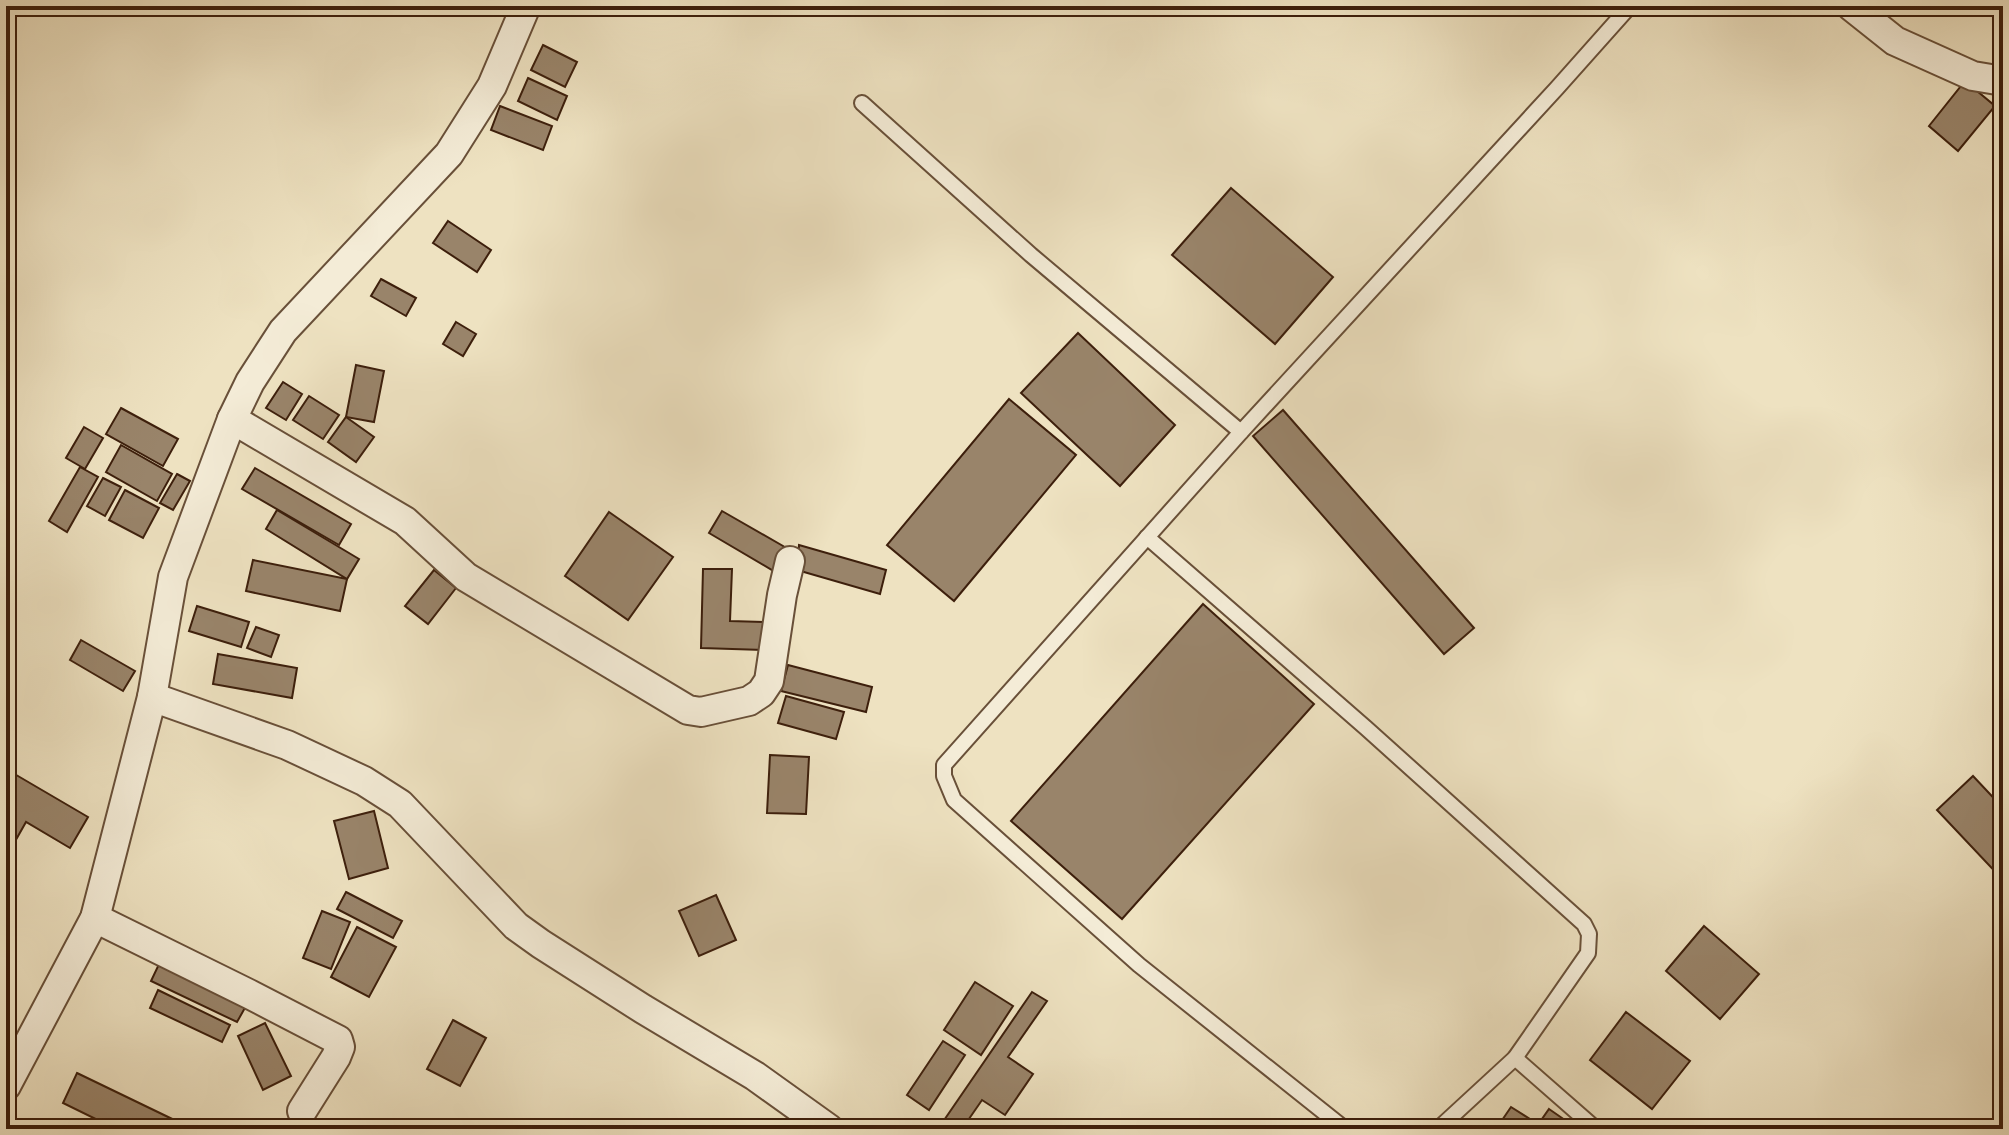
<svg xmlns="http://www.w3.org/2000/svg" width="2009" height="1135" font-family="'Old Standard TT',serif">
<rect width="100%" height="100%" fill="#eee2c1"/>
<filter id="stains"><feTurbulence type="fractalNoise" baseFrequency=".0025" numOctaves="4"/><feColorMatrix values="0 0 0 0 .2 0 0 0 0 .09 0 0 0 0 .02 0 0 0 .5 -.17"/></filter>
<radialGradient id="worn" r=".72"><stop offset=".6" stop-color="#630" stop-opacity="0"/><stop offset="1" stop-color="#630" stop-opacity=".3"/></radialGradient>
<g fill="#99846a" stroke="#3d1f0c" stroke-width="2">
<polygon points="543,45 577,62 565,87 531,70"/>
<polygon points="528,78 567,96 557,120 518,101"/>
<polygon points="1965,81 1995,106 1958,151 1929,126"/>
<polygon points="500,106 552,126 543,150 491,130"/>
<polygon points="1231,188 1333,277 1275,344 1172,255"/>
<polygon points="448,221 491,250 477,272 433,243"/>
<polygon points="381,279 416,298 406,316 371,296"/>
<polygon points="456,322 476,334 463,356 443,344"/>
<polygon points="1078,333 1175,425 1120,486 1021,393"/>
<polygon points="356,365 384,371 374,422 346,417"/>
<polygon points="283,382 302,394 286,420 266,408"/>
<polygon points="309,396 339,415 323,439 293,420"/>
<polygon points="1009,399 1076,455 954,601 887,545"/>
<polygon points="121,408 178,439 163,466 106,434"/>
<polygon points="1283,410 1474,628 1444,654 1253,436"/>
<polygon points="346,417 374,437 356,462 328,442"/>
<polygon points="84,427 103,438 85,469 66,458"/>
<polygon points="121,445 172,474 157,501 106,472"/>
<polygon points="80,467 98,477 67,532 49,521"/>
<polygon points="255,468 351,524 339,545 242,489"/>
<polygon points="177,474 190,481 173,510 160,503"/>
<polygon points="103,478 121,487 105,516 87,506"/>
<polygon points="125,490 159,508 143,538 109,520"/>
<polygon points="277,510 359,559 347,579 266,529"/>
<polygon points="722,511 790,550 777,573 709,533"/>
<polygon points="609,512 673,557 628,620 565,576"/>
<polygon points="799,545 886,570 880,594 797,570"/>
<polygon points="253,560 347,579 340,611 246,591"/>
<polygon points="703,569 732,569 730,621 768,622 767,650 701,648"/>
<polygon points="434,570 456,588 428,624 405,606"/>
<polygon points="1203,604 1314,704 1122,919 1011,821"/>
<polygon points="197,606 249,622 241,647 189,631"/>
<polygon points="256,627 279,635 271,657 247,648"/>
<polygon points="81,640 135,671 123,691 70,660"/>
<polygon points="218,654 297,668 292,698 213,684"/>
<polygon points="788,665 872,687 866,712 781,691"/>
<polygon points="786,696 844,712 836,739 778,723"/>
<polygon points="770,755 809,757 806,814 767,813"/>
<polygon points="6,769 88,817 70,848 26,822 13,845 6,840"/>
<polygon points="1973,776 2003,808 2003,880 1937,810"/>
<polygon points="374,811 388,868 349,879 334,821"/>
<polygon points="346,892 402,921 393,938 337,909"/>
<polygon points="716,895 736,940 699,956 679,911"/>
<polygon points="322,911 350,922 331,969 303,958"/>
<polygon points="1704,926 1759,974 1720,1019 1666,971"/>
<polygon points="357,927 396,947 369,997 331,977"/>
<polygon points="160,962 246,1006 237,1022 151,981"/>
<polygon points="975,982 1013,1006 981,1055 944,1030"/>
<polygon points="158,990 230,1025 222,1042 150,1008"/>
<polygon points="1032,992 1047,1001 1008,1057 1033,1074 1005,1115 982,1100 962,1129 938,1129"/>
<polygon points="1626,1012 1690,1061 1652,1109 1590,1060"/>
<polygon points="453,1020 486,1038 460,1086 427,1069"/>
<polygon points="265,1023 291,1076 263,1090 238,1036"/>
<polygon points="943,1041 965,1055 929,1110 907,1095"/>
<polygon points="77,1073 193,1129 116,1129 63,1103"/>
<polygon points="1511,1107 1530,1119 1523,1129 1496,1129"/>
<polygon points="1549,1109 1575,1127 1574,1129 1535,1129"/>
</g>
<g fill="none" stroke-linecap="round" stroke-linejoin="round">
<g stroke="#695039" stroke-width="18">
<g id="service">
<polyline points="862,103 1031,255 1241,432"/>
<polyline points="1147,537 1366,728 1584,924 1589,934 1588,953 1515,1058 1438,1129"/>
<polyline points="1515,1058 1596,1129"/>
<polyline points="1345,1129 1139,965 954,800 944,776 944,765 1241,432 1557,88 1630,6"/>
</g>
</g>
<g stroke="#695039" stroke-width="32">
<g id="minor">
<polyline points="1851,6 1895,41 1973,76 2003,81"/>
<polyline points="232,419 405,521 466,577 688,710 701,712 749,701 761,693 769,681 782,595 790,561"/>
<polyline points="152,697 287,745 364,781 400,804 516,926 541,944 643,1009 755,1076 829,1129"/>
<polyline points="95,918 251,995 338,1040 340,1047 336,1057 302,1111"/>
<polyline points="6,1086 95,918 152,697 173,577 232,419 250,382 283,331 449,154 492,86 526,6"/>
</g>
</g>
<use href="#service" stroke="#f4ecd7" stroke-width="14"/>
<use href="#minor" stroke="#f4ecd7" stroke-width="28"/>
</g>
<rect width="2009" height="1135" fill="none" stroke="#eee2c1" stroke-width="32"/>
<rect x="8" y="8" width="1993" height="1119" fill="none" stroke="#3d1f0c" stroke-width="4"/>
<rect x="16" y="16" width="1977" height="1103" fill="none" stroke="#3d1f0c" stroke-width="2"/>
<rect width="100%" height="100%" filter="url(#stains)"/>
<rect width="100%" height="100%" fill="url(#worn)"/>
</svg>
